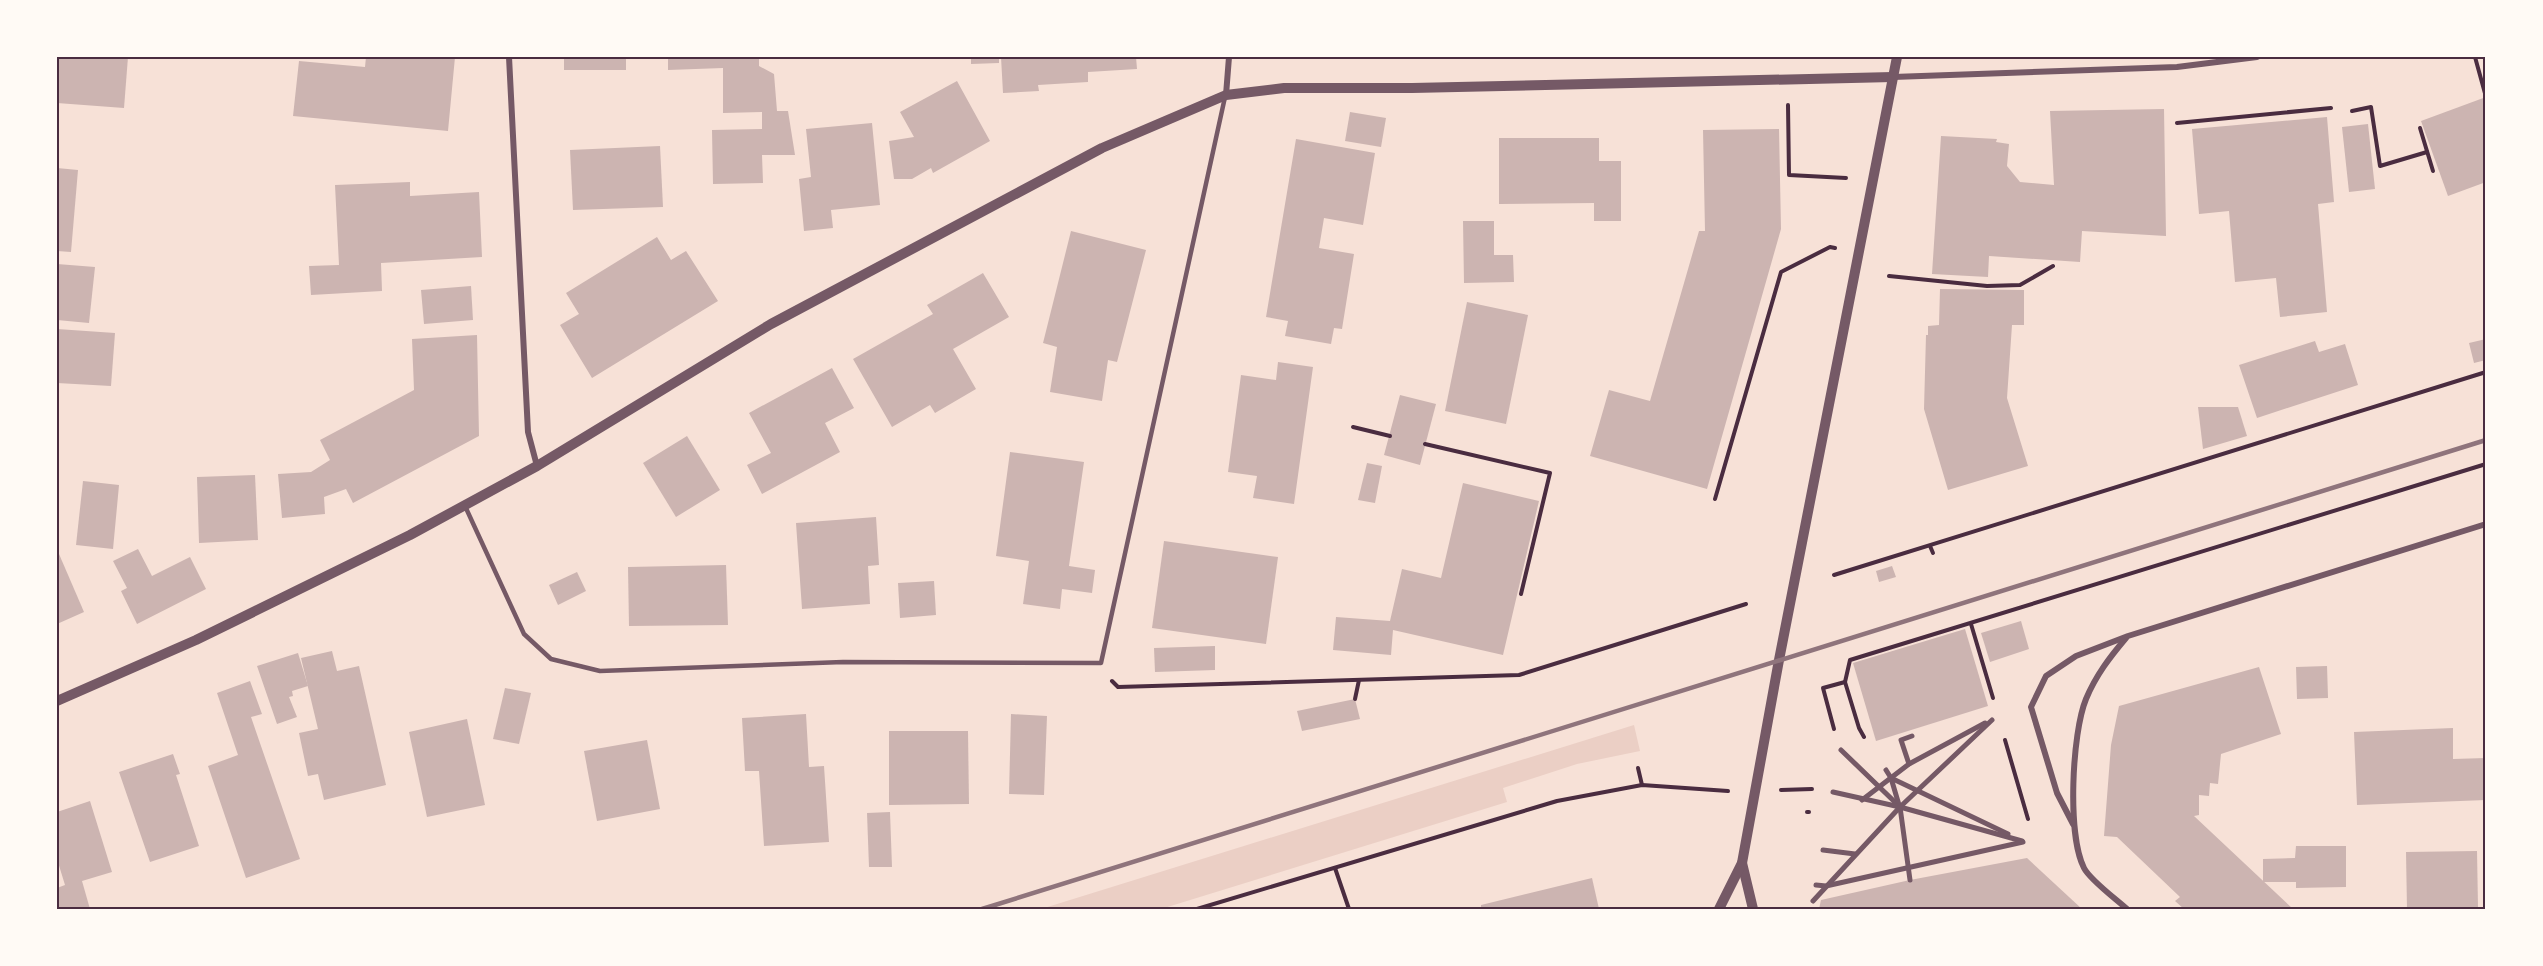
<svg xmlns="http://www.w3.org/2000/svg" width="2543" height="966" font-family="'PT Sans',sans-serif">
<rect width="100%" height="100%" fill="#f7e1d7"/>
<polygon fill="#ebcfc5" points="1634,725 1640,751 1577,764 1503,788 1507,802 1161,909 1041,909"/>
<g fill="#ccb4b1">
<polygon points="57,57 128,57 124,108 57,103"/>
<polygon points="366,57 455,57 448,131 293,116 299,61 365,67"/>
<rect x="564" y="57" width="62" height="13"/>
<polygon points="668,57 759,57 759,66 774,74 777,111 788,111 795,155 762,155 763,183 713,184 712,130 762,129 762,112 723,113 723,68 668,70"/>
<polygon points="971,57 999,57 999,63 971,64"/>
<polygon points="1001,57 1136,57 1137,69 1088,72 1088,82 1038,85 1039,91 1003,93"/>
<polygon points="957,81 990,141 933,173 931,168 912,179 894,179 889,141 914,137 900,112"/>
<polygon points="2486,97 2486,182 2448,196 2421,121"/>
<polygon points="2164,109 2166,236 2082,231 2080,262 1989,256 1988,277 1932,274 1941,136 1997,139 1996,142 2009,144 2007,166 2020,182 2054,185 2050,111"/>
<polygon points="1350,112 1386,118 1381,147 1345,141"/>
<polygon points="2327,117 2334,202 2318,204 2327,312 2280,317 2276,278 2235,282 2229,211 2199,214 2192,129"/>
<polygon points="872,123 880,205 831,210 833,228 804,231 799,179 811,177 806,129"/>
<polygon points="2368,124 2375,189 2349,192 2342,127"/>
<polygon points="1779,129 1781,229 1707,489 1590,456 1609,390 1650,401 1699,231 1705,231 1703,130"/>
<polygon points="1499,138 1599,138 1599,161 1621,161 1621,221 1594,221 1594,203 1499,204"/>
<polygon points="1296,139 1375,153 1363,225 1324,218 1319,248 1354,254 1342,329 1334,328 1331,344 1285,336 1288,321 1266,317"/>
<polygon points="660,146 663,207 573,210 570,150"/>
<polygon points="57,168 78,170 71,252 57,251"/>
<polygon points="410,182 410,196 479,192 482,257 381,263 382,291 311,295 309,266 339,265 335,185"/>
<polygon points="1463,221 1494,221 1494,255 1513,255 1514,282 1464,283"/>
<polygon points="1071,231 1146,250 1117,362 1108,360 1102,401 1050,392 1057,347 1043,343"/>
<polygon points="657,237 671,260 686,251 718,301 592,378 560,325 579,314 566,293"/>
<polygon points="57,264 95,267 89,323 57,320"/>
<polygon points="983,273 1009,317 953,349 976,389 935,413 930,405 892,427 853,359 933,314 927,305"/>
<polygon points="471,286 473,320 424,324 421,290"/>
<polygon points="1940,289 2024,290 2024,325 2012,325 2007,398 2028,466 1948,490 1924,409 1926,335 1928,335 1928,326 1939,325"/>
<polygon points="1467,302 1528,315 1506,424 1445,411"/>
<polygon points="57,329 115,333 111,386 57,383"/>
<polygon points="477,335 479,436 353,503 346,489 324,497 325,514 282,518 278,474 311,472 330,460 320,440 414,390 412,339"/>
<polygon points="2486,339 2486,360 2474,363 2469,343"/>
<polygon points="2315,341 2319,352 2345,344 2358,385 2257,418 2239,365"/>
<polygon points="1278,362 1313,367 1294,504 1253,498 1257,476 1228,472 1241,375 1276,380"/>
<polygon points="832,368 854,408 825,423 840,452 762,494 747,465 771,453 749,413"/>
<polygon points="1400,395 1436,404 1420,465 1384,455"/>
<polygon points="2198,407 2238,407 2247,436 2203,449"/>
<polygon points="687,436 720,490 676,517 643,463"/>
<polygon points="1010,452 1084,462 1069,566 1095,570 1092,593 1062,589 1060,609 1023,604 1029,561 996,556"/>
<polygon points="1367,463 1382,466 1375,503 1358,500"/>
<polygon points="255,475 258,540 199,543 197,477"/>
<polygon points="83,481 119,485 113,549 76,545"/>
<polygon points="1463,483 1539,501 1503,655 1393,630 1391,655 1333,650 1336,617 1390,621 1402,569 1441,578"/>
<polygon points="876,517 879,565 868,566 870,604 802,609 796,523"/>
<polygon points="1164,541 1278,557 1266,644 1152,628"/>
<polygon points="138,549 152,576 190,557 206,589 137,624 121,591 127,588 113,561"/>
<polygon points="57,554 59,554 84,612 57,624"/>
<polygon points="726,565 728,625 629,626 628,567"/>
<polygon points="1892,566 1896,577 1879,582 1876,571"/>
<polygon points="577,572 586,591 558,605 549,585"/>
<polygon points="934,581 936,615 900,618 898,583"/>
<polygon points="2021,621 2029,649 1990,662 1981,633"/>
<polygon points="1965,629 1988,706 1876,741 1853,663"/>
<polygon points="1215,646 1215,670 1155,672 1154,648"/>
<polygon points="332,651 337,671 359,666 386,785 324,800 318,774 308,776 299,733 318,729 301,658"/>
<polygon points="298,653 308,686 292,691 293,696 289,697 297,717 277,724 257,666"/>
<polygon points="2327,666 2328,698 2297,699 2296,667"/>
<polygon points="2259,667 2281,734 2221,754 2218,784 2210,783 2209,796 2199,795 2199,815 2194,816 2293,909 2184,909 2175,901 2180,897 2117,837 2104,836 2111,745 2119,706"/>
<polygon points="250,681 262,714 251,717 300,859 246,878 208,766 238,755 217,693"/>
<polygon points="505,688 531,693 519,744 493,739"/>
<polygon points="1355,699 1360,719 1302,731 1297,711"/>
<polygon points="806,714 809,767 824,766 829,842 764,846 759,771 745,771 742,718"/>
<polygon points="1011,714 1047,716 1044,795 1009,794"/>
<polygon points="467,719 485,805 427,817 409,732"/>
<polygon points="2453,728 2453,759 2486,758 2486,800 2357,805 2354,732"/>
<polygon points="889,731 968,731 969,804 889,805"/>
<polygon points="647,740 660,809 597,821 584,751"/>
<polygon points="173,754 180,774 176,775 199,846 150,862 119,772"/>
<polygon points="90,801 112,872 82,881 90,909 57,909 57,888 65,885 57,859 57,812"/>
<polygon points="890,812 892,867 869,867 867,813"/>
<polygon points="2296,846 2346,846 2346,887 2296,888 2296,882 2263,882 2263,859 2295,858"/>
<polygon points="2477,851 2478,907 2407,909 2406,852"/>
<polygon points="2027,858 2082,909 1819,909 1821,900 1910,880"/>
<polygon points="1592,878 1599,909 1481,909 1481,905"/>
</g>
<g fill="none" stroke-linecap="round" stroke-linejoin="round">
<g stroke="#4a2c40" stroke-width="4">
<polyline points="2475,57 2486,97"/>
<polyline points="1788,105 1789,175 1846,178"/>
<polyline points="2352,111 2371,107 2380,166 2427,152"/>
<polyline points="2177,123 2331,108"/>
<polyline points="2420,128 2433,171"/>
<polyline points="1889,276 1987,286 2020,285 2053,266"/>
<polyline points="1353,427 1390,436"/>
<polyline points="1425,444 1550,473 1521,594"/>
<polyline points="1715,499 1781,272 1830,247 1835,248"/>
<polyline points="1930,546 1933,553"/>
<polyline points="1834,575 2486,372"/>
<polyline points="1971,624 1993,698"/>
<polyline points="1112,681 1118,687 1519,675 1746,604"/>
<polyline points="1355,699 1359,680"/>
<polyline points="1834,729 1823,688 1845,682"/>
<polyline points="1864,737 1859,728 1845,682 1850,660 2486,464"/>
<polyline points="2005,740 2028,819"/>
<polyline points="1638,768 1642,785"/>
<polyline points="1781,790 1812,789"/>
<polyline points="1807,812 1809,812"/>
<polyline points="1335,868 1349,909"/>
<polyline points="1197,909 1557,801 1642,785 1728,791"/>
</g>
<polyline stroke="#755966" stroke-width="4.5" points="465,506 524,634 551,659 600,671 843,662 1101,663 1225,97"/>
<g stroke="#755966" stroke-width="5">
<polyline points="1841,750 1900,807 2022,841"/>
<polyline points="1909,764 1901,740 1912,736"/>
<polyline points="1886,770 1891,778 2008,834"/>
<polyline points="1891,778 1899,805"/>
<polyline points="1833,792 1900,807 1910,880"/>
<polyline points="1862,800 1909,764 1985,723"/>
<polyline points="1823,850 1855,854"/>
<polyline points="1816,885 1826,886 2023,842"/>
<polyline points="1813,901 1900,807 1992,720"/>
</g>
<g stroke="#755966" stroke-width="6">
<polyline points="509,57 528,432 537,466"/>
<polyline points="1893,77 2177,67 2257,57"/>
<polyline points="1226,95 1229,57"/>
<path d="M 2126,638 C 2110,657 2096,675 2086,699 C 2072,733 2067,835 2084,868 C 2090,880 2116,899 2127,909"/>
<polyline points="2073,824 2057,793 2031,707 2046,676 2076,656 2128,636 2486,524"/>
</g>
<g stroke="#755966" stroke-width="10">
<polyline points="57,701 196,640 410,535 537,466 771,324 1102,148 1226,95 1284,88 1412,88 1893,77"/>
<polyline points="1742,863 1753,909"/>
<polyline points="1719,909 1742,863 1779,660 1897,57"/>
</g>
<polyline stroke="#8f747c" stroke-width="4.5" points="982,909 2486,440"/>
</g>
<rect width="2543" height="966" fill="none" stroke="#fffaf5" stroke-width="117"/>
<rect x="58" y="58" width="2426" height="850" fill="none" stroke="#4a2c40" stroke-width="2"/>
</svg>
